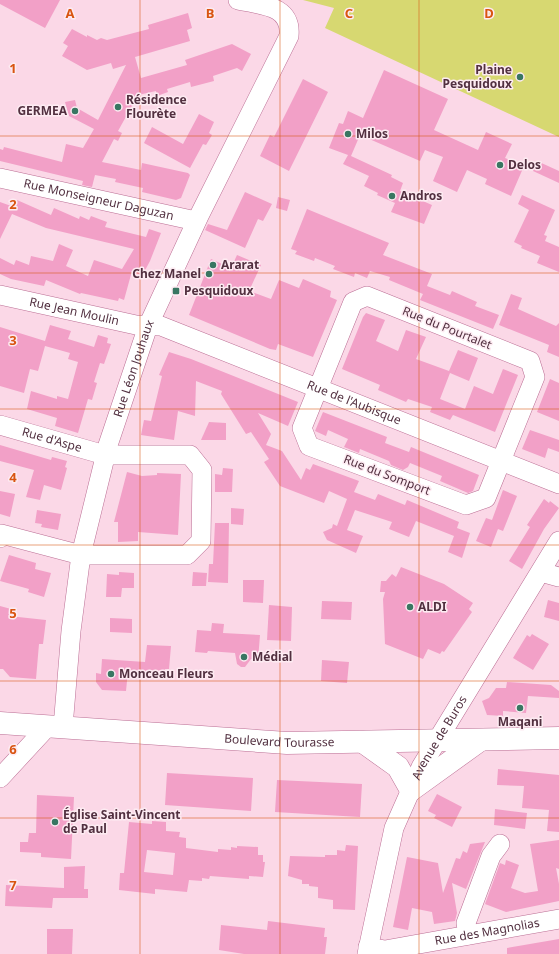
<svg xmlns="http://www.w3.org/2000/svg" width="559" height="954" font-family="'Noto Sans',sans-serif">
<rect width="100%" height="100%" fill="#fbd8e7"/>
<polygon fill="#d7d871" points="303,0 559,0 559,137 325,28 334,8"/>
<g fill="#f2a0c7" fill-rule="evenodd">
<polygon points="0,0 60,0 45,28 0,4"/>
<polygon points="188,13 192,28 187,30 190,41 135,57 141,78 187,65 185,60 232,44 251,54 242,71 237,68 213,76 214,81 191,87 190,82 167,89 168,92 157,96 156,91 138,95 118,131 122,133 118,141 114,139 102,162 141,170 142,163 188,173 190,175 181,198 176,200 142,192 143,188 115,182 116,179 95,175 92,187 82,185 83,181 0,161 0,149 3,150 4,147 62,162 66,144 83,148 94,129 69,116 65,102 75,100 77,108 98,120 126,65 113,69 111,63 87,70 62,56 68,46 63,43 72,29 87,37 87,35 97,40 101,38 107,40 149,29 148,25"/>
<polygon points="384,70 448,99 434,130 478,150 486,132 512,144 505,158 524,166 511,196 485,184 487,179 467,170 457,192 433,181 443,157 425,150 420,161 360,135 351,156 392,175 391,177 403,183 400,191 432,205 424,224 391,212 395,203 377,195 378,193 364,186 369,176 343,164 348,155 329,148 339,123 343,124 348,111 363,118"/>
<polygon points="303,79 328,92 289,171 260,156 270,135 274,137"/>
<polygon points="199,114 214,122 209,133 212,135 206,145 203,144 190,168 144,143 152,127 183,144"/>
<polygon points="537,161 559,171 559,183 533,171"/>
<polygon points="245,192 272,204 263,221 258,219 245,248 205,230 208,224 227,230"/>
<polygon points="522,195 555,210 544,235 547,236 545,241 559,247 559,272 537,263 540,256 521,248 522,246 514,242 529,210 518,204"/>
<polygon points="278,197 290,200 287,211 276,208"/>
<polygon points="17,200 51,215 54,208 79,219 80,216 89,220 91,216 107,222 105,227 142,236 146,237 149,229 161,233 150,261 142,276 132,271 124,300 119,298 118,301 81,293 80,294 46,280 44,286 11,279 0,274 0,258 14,265 16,260 29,265 31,256 53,261 59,244 73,250 66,266 88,276 94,260 122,269 134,249 46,228 12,214 0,239 0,202 14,207"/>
<polygon points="307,209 389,243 383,255 432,274 427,286 450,295 452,291 477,302 475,306 499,315 493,329 420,300 423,294 389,280 390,277 370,271 367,278 355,273 354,277 333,269 335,266 315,258 314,261 295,254 297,251 291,249"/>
<polygon points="237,255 261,265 249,291 271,299 279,280 299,288 303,279 331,291 330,297 337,300 313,357 278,344 276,350 270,349 189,315 211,259 231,268"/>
<polygon points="511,294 522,298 518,309 556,326 559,323 559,357 547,352 549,345 499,325"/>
<polygon points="366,313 385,320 376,341 398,351 406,330 426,337 416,359 449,371 458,350 478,358 469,381 450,373 440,399 465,409 474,386 493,394 503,369 518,375 495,432 453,415 450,420 430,412 432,407 408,399 406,402 378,390 380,385 342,369 363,317"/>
<polygon points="50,325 71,331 68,339 94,347 98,335 108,338 107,343 111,344 104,364 100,363 94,382 97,383 92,400 88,399 78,433 55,426 57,418 27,409 31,391 57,399 57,396 68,399 78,362 68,359 70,353 45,346 38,371 30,369 24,393 0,386 0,327 45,341"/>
<polygon points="169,352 191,359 298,402 288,426 258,413 271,434 266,445 282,451 301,480 306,468 310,470 313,464 359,481 354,492 375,500 378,494 405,505 407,500 459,522 457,528 470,533 462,558 448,552 454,536 416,521 409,537 389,529 392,522 355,510 347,530 363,536 356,553 327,540 323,532 332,528 333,524 337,526 347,499 329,491 324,503 280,486 264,462 269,459 251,432 246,434 221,394 222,391 196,381 195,416 178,411 174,440 141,435 144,420 151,421 162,376 159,375"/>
<polygon points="550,379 559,383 559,421 537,412"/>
<polygon points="323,412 387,437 385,443 409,452 411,447 479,475 473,491 468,493 440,481 442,476 410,463 408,467 403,470 391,465 389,461 360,449 359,453 344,447 348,439 328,430 326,436 315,431"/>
<polygon points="209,422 226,423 226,440 201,440"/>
<polygon points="530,430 559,440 559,452 548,448 545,458 522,449"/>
<polygon points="0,445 51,460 52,457 67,461 65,467 67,468 61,490 44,485 40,500 26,497 34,470 0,461"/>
<polygon points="223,468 233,469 232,492 215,492 215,474 222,475"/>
<polygon points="127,472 142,476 157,475 157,473 181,474 178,535 138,532 138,541 118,542 118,522 114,522"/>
<polygon points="503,490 517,496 503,531 498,529 491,547 476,541 486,518 492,520"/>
<polygon points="0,491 15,494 10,517 0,514"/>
<polygon points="544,499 549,503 550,501 559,508 544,529 522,569 509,561 530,527 527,525"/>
<polygon points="231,508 244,509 243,525 231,524"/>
<polygon points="37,510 61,514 58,530 41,527 42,524 35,523"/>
<polygon points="215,523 229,523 228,583 208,582 209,564 213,564"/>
<polygon points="9,555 36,563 35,569 51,573 44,597 28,592 29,589 0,581"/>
<polygon points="401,567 444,584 473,603 469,609 472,612 444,652 442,651 440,654 428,649 423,659 385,644 383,599 385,592 380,592 381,581 386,581 392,574 396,577"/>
<polygon points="119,572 134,573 134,588 122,588 121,597 106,597 107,574 119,575"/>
<polygon points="193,572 207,573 206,586 192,586"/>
<polygon points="243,580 264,580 263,603 243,602"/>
<polygon points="548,600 559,603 559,621 544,617"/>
<polygon points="322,601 352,602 351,620 321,619"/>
<polygon points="269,605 292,607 291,641 267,640"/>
<polygon points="0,606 11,609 9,616 46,620 43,644 39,644 36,679 10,677 3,669 0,669"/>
<polygon points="110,618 132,619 132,633 110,632"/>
<polygon points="212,623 224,624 223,633 260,635 258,660 251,659 245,667 241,667 237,664 235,653 208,651 207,653 195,652 197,630 211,631"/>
<polygon points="532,634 549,644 533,670 513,658 527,635 530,637"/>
<polygon points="147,645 171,646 169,669 165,669 164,673 128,671 126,691 102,690 96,682 96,673 101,674 102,659 145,662"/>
<polygon points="322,660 349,662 347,683 321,681"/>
<polygon points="507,682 551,685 559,691 559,698 528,696 526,713 503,711 503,716 487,715 482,701 489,698 496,688 506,688"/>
<polygon points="498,769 559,775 559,832 547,831 549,810 522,808 524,786 497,785"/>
<polygon points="167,773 253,778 251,811 165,805"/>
<polygon points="277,780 362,784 360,817 275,812"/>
<polygon points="437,794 462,807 452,827 434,818 436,815 428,811"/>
<polygon points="37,795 74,797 71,859 41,857 41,853 20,852 20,842 28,842 29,833 36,833"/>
<polygon points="495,809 527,813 525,829 494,825"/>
<path d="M 152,821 L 166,822 L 166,831 L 180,832 L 179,837 L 186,838 L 186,848 L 218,852 L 218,849 L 231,850 L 231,847 L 237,848 L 237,846 L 258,847 L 258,855 L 263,855 L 263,862 L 265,862 L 263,877 L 249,876 L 249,879 L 210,876 L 209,879 L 202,878 L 202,881 L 189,880 L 187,892 L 155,889 L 155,894 L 119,890 L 120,873 L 124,873 L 129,822 L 152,824 ZM 147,850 L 175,853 L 173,875 L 144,872 Z"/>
<polygon points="559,840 559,869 556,868 559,884 559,901 506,912 485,904 500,863 505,865 506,860 519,865 511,888 525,893 538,891 530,844"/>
<polygon points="485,842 466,889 452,883 457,913 455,921 434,924 432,912 412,908 408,930 393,927 407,857 438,863 443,893 456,858 460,859 463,851 467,853 470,844"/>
<polygon points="346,845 358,846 355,910 333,909 333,900 318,898 318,887 309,886 309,884 302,884 302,880 288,876 290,856 325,857 325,855 337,855 337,850 345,851"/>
<polygon points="85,866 84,889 88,889 88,898 53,898 52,908 5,906 6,885 64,888 64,867"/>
<polygon points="268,921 325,928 324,937 327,937 325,954 244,954 219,950 221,925 267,930"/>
<polygon points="47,929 73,929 72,954 47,954"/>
<polygon points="559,939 559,954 507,954 507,948"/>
</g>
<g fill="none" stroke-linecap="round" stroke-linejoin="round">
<g stroke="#bb6e94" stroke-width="20">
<g id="minor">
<path id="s1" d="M 0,178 L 196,221"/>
<path id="s2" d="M 0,295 L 136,325 L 161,326 L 559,484"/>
<polygon points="367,296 530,361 535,377 486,498 466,505 309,446 302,428 353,302"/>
<path id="s3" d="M 0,425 L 105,455 L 190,455 L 202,470 L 201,541 L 187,555 L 81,555 L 1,534 L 0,538"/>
<polyline points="541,572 559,577"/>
<path id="s4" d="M 63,727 L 71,631 L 81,555 L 108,445 L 148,326 L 199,216 L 289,36 C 292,5 261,5 238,0"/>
<polyline points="0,778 48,726"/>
<polyline points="468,935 466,923 491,856 500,844"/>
<path id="s5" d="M 368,947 L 385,950 L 559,919"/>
<path id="s6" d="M 367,954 L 394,828 L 421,767 L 559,541"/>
</g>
</g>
<g stroke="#bb6e94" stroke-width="23">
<g id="major">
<path id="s7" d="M 0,723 L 287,743 L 559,738"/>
<polyline points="363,742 398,767 411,790 479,741"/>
</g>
</g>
<use href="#minor" stroke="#fff" stroke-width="19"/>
<use href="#major" stroke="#fff" stroke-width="22"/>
</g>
<path fill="none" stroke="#d95511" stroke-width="1" stroke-opacity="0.55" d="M 140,0 L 140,954M 280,0 L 280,954M 419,0 L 419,954M 0,136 L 559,136M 0,273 L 559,273M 0,409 L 559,409M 0,545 L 559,545M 0,681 L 559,681M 0,818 L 559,818"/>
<g fill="#397662" stroke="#fdebf2" stroke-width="1.5">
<circle cx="520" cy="77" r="4"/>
<circle cx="118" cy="107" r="4"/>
<circle cx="75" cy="111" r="4"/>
<circle cx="348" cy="134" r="4"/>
<circle cx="500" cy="165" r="4"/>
<circle cx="392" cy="196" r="4"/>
<circle cx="213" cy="265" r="4"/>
<circle cx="209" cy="274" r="4"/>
<rect x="172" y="287" width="8" height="8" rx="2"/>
<circle cx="410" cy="607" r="4"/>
<circle cx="244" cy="657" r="4"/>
<circle cx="111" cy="674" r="4"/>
<circle cx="520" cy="708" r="4"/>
<circle cx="55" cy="822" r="4"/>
</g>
<g text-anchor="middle" stroke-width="3" stroke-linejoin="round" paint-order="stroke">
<g font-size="12" font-weight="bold" fill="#523040" stroke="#fdebf2" text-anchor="start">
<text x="512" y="74" text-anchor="end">Plaine<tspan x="512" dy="14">Pesquidoux</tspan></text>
<text x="126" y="104">Résidence<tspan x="126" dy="14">Flourète</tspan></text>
<text x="67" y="115" text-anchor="end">GERMEA</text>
<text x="356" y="138">Milos</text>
<text x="508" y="169">Delos</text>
<text x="400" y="200">Andros</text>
<text x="221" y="269">Ararat</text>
<text x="201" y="278" text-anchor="end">Chez Manel</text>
<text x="184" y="295">Pesquidoux</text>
<text x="418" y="611">ALDI</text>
<text x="252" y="661">Médial</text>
<text x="119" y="678">Monceau Fleurs</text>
<text x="520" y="726" text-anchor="middle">Maqani</text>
<text x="63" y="819">Église Saint-Vincent<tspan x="63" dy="14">de Paul</tspan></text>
</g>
<g font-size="12" fill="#523040" stroke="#fdebf2">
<text dy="4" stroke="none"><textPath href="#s1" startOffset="101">Rue Monseigneur Daguzan</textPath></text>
<text dy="4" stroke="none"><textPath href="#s2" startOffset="76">Rue Jean Moulin</textPath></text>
<text transform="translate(447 328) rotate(22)" y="4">Rue du Pourtalet</text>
<text dy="4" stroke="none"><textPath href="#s4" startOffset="367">Rue Léon Jouhaux</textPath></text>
<text dy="4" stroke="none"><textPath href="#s2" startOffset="372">Rue de l'Aubisque</textPath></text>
<text dy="4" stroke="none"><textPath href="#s3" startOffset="54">Rue d'Aspe</textPath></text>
<text transform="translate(387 475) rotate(21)" y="4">Rue du Somport</text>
<text dy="4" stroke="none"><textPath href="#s6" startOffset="230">Avenue de Buros</textPath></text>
<text dy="4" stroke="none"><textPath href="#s7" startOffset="280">Boulevard Tourasse</textPath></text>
<text dy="4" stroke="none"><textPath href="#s5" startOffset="121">Rue des Magnolias</textPath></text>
</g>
</g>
<g font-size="13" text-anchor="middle" font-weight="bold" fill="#d95511" stroke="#fdebf2" stroke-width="3" stroke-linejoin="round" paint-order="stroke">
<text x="70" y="18">A</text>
<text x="210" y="18">B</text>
<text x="349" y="18">C</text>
<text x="489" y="18">D</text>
<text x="13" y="73">1</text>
<text x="13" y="209">2</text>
<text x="13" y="345">3</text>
<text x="13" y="482">4</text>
<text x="13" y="618">5</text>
<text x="13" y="754">6</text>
<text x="13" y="890">7</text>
</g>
</svg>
